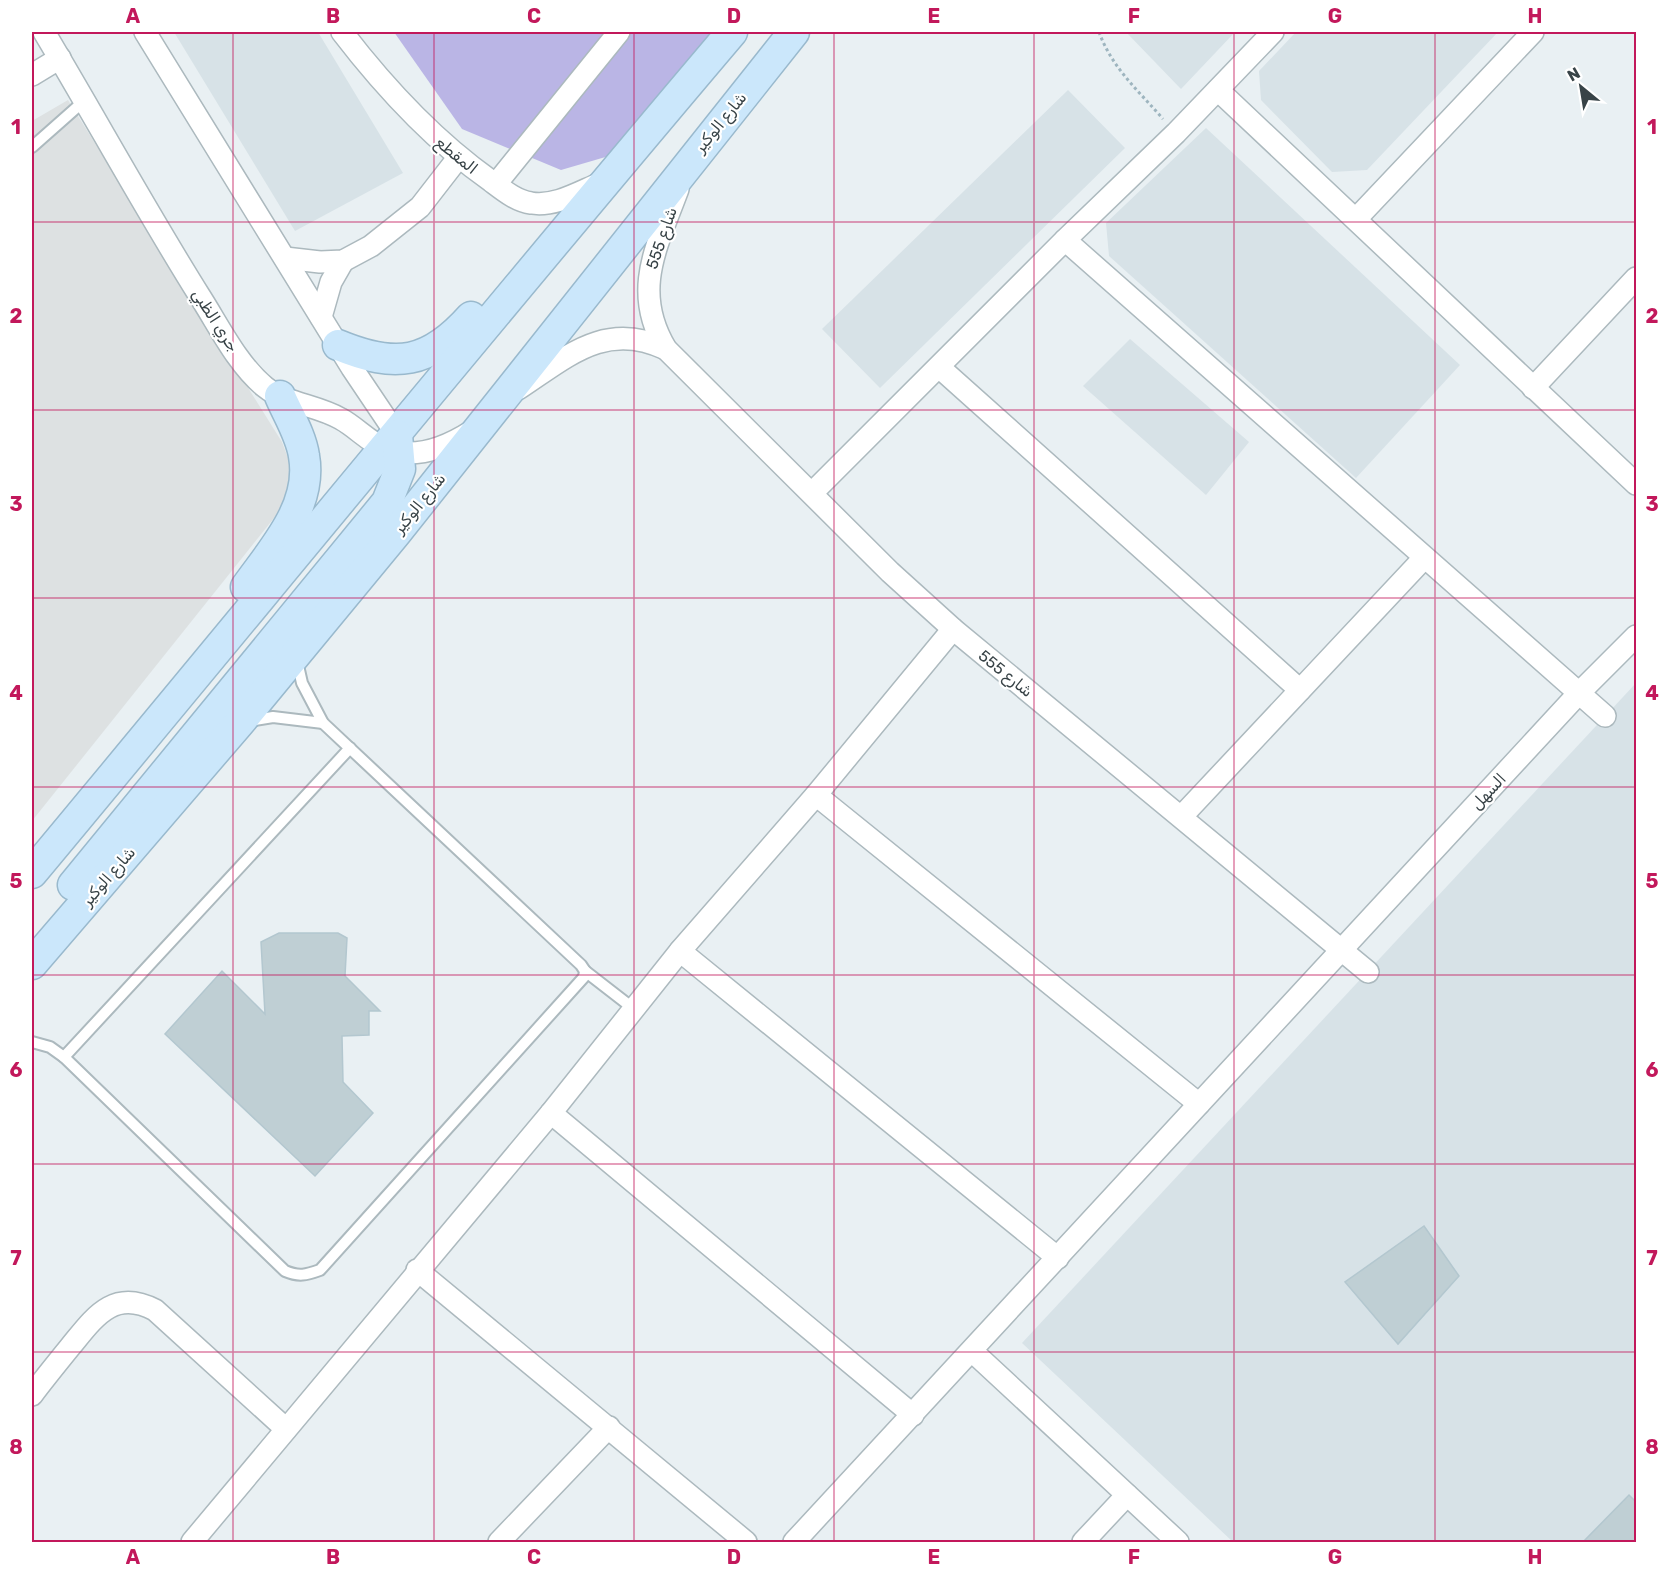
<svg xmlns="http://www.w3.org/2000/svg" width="1668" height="1574" font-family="Rubik,Cairo,sans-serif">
<rect width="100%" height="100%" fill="#e9f0f3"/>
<g fill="#d7e2e7">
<polygon points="174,32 318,32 403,173 295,231"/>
<polygon points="1126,32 1235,32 1181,89"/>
<polygon points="1296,32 1498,32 1367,170 1332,172 1261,100 1259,71"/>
<polygon points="1068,90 1125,148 880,388 822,329"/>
<polygon points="1206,128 1460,365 1356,478 1109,256 1106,223"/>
<polygon points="1130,339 1249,442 1206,495 1083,386"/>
<polygon points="1636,683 1636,1542 1233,1542 1022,1343"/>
</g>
<polygon fill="#bab5e5" points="394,32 713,32 626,151 561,170 462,129"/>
<polygon fill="#dde1e2" points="68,100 282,442 288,458 291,475 288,492 282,508 32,821 32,121"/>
<g fill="#bfcfd4" stroke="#b3c7cf" stroke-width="1.5">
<polygon points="279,933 338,933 347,938 345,976 380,1011 369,1011 369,1035 342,1036 343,1082 373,1113 315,1176 165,1034 222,971 265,1014 261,942"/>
<polygon points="1424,1226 1459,1276 1398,1344 1345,1282"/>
<polygon points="1629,1495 1636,1502 1636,1542 1583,1542"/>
</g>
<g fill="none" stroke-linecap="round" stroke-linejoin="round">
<g stroke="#acb9be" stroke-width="14">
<g id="service">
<polyline points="32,147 84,101"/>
<polyline points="249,721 273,717 323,723"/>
<polyline points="585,971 634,1009"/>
<path d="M 32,1042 L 50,1047 L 64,1057 L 285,1271 C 299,1277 306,1275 320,1270 L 584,977 L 585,971 L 581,965 L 323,723 L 302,683 L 297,661"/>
<polyline points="64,1057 350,748"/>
</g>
</g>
<g stroke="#acb9be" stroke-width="24">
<g id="minor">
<path d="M 44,32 C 96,119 145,209 199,295 C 219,326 237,364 265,387 C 286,404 317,405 341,419 C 356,427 370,443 386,449 C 416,460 447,447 472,431"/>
<polyline points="145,32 352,368 397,435"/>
<path d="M 342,32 C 385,88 433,140 491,181 C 503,190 516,201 531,203 C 555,207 579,192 601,183"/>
<polyline points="32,75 60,58"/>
<polyline points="1218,90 1636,484"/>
<polyline points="496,184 619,32"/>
<path d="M 678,189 C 657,246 631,291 666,349 L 890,572 L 953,629 L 1368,972"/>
<polyline points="1356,219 1533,32"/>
<polyline points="1065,240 1605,716"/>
<polyline points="285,258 320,262 343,261 371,246 420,207 458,158"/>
<polyline points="321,317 331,282 343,261"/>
<polyline points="939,367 1300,690"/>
<polyline points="1533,388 1636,278"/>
<path d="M 518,389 C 567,357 605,320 666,349"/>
<polyline points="813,492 1065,240 1176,133 1273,32"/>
<polyline points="816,795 1199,1104"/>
<polyline points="1182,816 1424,558"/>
<polyline points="680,951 1058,1258"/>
<polyline points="551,1113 913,1415"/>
<polyline points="417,1270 746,1542"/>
<polyline points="972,1351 1178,1542"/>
<path d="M 32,1395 C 44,1379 57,1363 70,1347 C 94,1318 113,1288 155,1310 L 286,1429"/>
<polyline points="192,1542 551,1113 680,951 816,795 953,629"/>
<polyline points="499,1542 609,1427"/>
<polyline points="794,1542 1579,693 1636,636"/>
<polyline points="1083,1542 1127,1495"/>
</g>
</g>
<g stroke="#99b9cd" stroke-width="33">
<g id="secondary">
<path d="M 338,345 C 396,369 429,364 471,317"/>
<path d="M 246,587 C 273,549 313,506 304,456 C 301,435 288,415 280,396"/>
<path d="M 32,873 C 265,593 496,310 732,32"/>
<polyline points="73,885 387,502 400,469 397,435"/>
<polyline points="32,964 240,722 396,533 794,32"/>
</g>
</g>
<path stroke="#9eb5bf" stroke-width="3" stroke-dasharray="3 3" stroke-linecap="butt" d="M 1099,32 C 1112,68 1138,90 1163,119"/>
<use href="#service" stroke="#fff" stroke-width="10"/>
<use href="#minor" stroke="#fff" stroke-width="21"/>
<use href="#secondary" stroke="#cbe7fb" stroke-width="30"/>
</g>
<path fill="none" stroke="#c2185b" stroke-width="1.5" stroke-opacity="0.55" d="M 233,32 L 233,1542M 434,32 L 434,1542M 634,32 L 634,1542M 834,32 L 834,1542M 1034,32 L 1034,1542M 1234,32 L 1234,1542M 1435,32 L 1435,1542M 32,222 L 1636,222M 32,410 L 1636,410M 32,598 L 1636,598M 32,787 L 1636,787M 32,975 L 1636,975M 32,1164 L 1636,1164M 32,1352 L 1636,1352"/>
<g text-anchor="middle" stroke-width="4.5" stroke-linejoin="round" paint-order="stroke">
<g font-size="16" fill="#384347" stroke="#fff">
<text transform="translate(720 122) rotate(-51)" y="6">شارع الوكير</text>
<text transform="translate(457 155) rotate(39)" y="6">المقطع</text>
<text transform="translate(661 238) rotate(-71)" y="6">شارع 555</text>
<text transform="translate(216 320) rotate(57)" y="6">جري الظبي</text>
<text transform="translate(419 503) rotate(-51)" y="6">شارع الوكير</text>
<text transform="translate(1006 673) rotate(39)" y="6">شارع 555</text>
<text transform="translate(1488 791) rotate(-47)" y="6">السهل</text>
<text transform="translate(108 876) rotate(-49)" y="6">شارع الوكير</text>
</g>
</g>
<rect width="1668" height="1574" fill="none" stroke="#ffffff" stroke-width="66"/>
<g transform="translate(1581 87) rotate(330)" stroke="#ffffff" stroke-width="4.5" paint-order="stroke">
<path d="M0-4.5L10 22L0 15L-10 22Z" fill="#384347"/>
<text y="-9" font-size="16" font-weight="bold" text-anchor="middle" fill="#384347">N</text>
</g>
<rect x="33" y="33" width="1602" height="1508" fill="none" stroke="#c2185b" stroke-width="2"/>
<g font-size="20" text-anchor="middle" font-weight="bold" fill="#c2185b">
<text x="133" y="23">A</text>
<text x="333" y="23">B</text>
<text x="534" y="23">C</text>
<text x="734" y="23">D</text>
<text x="934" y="23">E</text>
<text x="1134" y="23">F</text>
<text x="1335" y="23">G</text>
<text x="1535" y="23">H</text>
<text x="16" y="134">1</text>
<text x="1652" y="134">1</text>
<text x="16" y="323">2</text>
<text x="1652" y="323">2</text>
<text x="16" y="511">3</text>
<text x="1652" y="511">3</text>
<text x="16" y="700">4</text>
<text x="1652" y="700">4</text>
<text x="16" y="888">5</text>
<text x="1652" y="888">5</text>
<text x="16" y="1077">6</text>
<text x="1652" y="1077">6</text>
<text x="16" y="1265">7</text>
<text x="1652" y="1265">7</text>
<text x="16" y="1454">8</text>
<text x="1652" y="1454">8</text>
<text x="133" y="1564">A</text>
<text x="333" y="1564">B</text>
<text x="534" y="1564">C</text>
<text x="734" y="1564">D</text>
<text x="934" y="1564">E</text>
<text x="1134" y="1564">F</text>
<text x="1335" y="1564">G</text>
<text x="1535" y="1564">H</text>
</g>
</svg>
